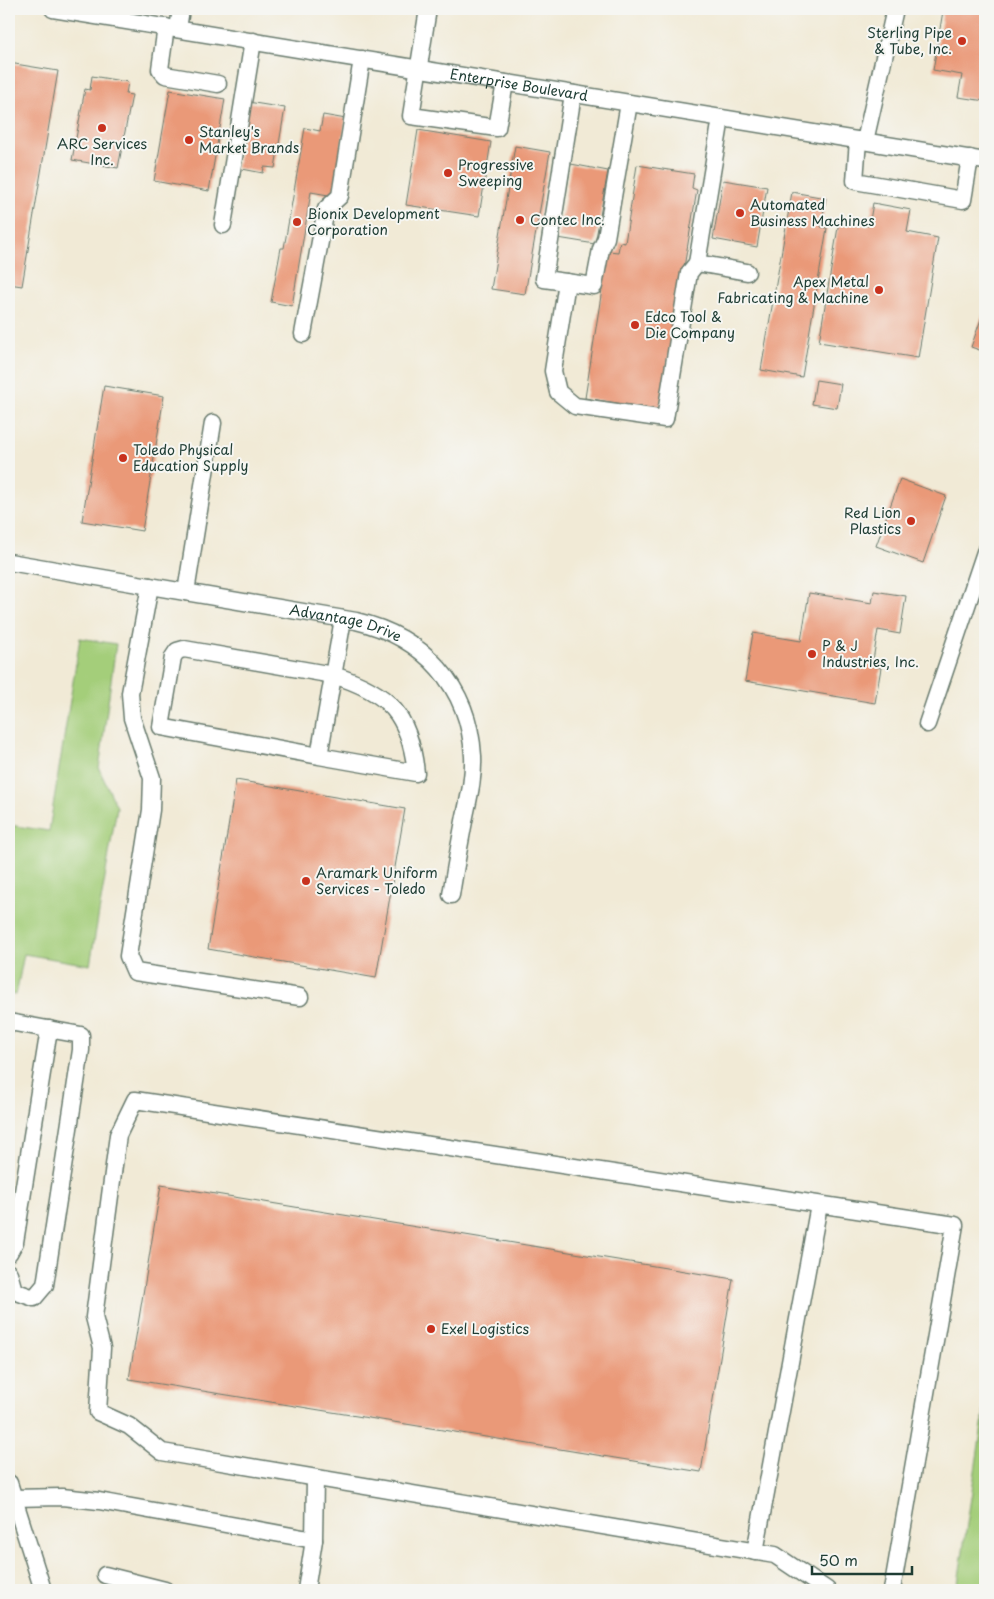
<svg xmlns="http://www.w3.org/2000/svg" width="994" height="1599" font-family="'Playpen Sans',sans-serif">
<rect width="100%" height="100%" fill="#f6f6f2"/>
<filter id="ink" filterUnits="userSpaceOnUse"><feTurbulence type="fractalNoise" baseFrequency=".02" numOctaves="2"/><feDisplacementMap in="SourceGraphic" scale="10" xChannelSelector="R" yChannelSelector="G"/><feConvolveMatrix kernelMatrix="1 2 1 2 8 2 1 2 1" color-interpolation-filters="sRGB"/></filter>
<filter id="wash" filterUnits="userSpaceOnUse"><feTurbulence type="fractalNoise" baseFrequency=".0096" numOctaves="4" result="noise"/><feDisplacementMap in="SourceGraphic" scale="20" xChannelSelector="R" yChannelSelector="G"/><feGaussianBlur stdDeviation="1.12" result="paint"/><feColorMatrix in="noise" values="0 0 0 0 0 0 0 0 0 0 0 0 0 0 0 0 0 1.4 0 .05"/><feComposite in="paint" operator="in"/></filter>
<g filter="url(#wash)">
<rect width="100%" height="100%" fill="#f1ead6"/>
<g fill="#a4ce7a" stroke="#628657">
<polygon points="80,638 116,644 99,769 117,807 90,965 24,954 16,995 9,994 9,825 49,831"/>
<polygon points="985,1405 985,1590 957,1590"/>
</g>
<g id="blocks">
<g fill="#ea9978">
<polygon points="934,9 985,9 985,101 958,97 962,75 933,70 943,11"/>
<polygon points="9,63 58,71 22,286 9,284"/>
<polygon points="92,76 128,82 126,94 132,95 118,168 72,160 85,89 90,90"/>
<polygon points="170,90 225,99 209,191 154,181"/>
<polygon points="248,102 285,108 275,168 264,167 263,173 237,168"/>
<polygon points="323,115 346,119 334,196 311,192 292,306 271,302 281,248 284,248 305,128 320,131"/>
<polygon points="418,130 491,142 479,216 406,205"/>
<polygon points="515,146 550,152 525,294 491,289"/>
<polygon points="571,164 608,171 595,244 558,238"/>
<polygon points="637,165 694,174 692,188 697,190 660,410 585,398 608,251 618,252 620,242 625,243"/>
<polygon points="723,180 767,187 757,247 713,239"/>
<polygon points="792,192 826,198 821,227 827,228 802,377 761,370"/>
<polygon points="873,203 911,210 907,232 938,238 918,358 819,342 839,221 869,226"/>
<polygon points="985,308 985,352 971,347"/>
<polygon points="816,380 841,384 837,408 812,404"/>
<polygon points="104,386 164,396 142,531 82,521"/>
<polygon points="900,479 946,496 923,563 876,546"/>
<polygon points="874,591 906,596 900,634 878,630 872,666 881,668 875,703 745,681 753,633 801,641 809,593 872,603"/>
<polygon points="236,780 405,809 376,978 208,949"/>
<polygon points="161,1185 733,1279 701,1472 129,1379"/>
</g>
</g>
</g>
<g filter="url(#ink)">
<use href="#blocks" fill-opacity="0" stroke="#687a6d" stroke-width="1"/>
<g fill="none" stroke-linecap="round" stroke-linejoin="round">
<g stroke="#687a6d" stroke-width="19">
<g id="minor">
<path id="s1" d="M 53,9 L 985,161"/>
<polyline points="428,9 411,116 497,128 505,83"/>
<polyline points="166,27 160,69 165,75 218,84"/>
<polyline points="178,29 181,9"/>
<polyline points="573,94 544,279 594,286 601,249 606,238 629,103"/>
<polyline points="858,140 855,181 963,200 970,158"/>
<polyline points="865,141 895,9"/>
<polyline points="223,225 253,41"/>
<polyline points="697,263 721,118"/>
<polyline points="567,282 553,371 558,392 575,406 665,419 689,273 697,263 747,272"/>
<polyline points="303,334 326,209 340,196 362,59"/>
<path id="s2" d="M 9,562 L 356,621 C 424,637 469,686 473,756 C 474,777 469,797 465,816 C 460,842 455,869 451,895"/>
<polyline points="150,586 130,693 132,718 152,778 151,810 128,956 135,972 300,997"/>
<polyline points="186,592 213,423"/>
<polyline points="927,724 985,552"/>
<path d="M 319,756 L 161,727 L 173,657 L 177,651 L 184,649 L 333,675 C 389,692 410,715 416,773 L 319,756 C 327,711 335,665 343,619"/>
<polyline points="9,1022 81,1035 81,1050 45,1285 34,1298 14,1291 9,1273"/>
<polyline points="9,1253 15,1242 49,1029"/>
<polyline points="9,1483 43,1590"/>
<polyline points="13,1498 62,1497 99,1501 314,1540"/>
<polyline points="755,1552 819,1205"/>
<polyline points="105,1575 165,1590"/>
<polyline points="306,1590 314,1540 315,1479"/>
<polyline points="827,1590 775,1555 162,1452 129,1426 98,1412 102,1348 94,1317 118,1135 135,1100 955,1225 892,1590"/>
</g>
</g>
<use href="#minor" stroke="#fff" stroke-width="16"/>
</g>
</g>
<g fill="#c8321e" stroke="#f6f6f2" stroke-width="2">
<circle cx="962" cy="41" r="5"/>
<circle cx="102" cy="128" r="5"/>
<circle cx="189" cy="140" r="5"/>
<circle cx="448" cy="173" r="5"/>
<circle cx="740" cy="213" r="5"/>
<circle cx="520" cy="220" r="5"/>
<circle cx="297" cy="222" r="5"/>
<circle cx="879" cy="290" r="5"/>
<circle cx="635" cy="325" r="5"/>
<circle cx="123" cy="458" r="5"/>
<circle cx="911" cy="521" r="5"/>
<circle cx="812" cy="654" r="5"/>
<circle cx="306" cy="881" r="5"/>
<circle cx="431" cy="1329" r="5"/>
</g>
<g text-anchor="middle" stroke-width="4" stroke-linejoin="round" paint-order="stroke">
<g font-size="14" fill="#1f3d34" stroke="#f6f6f2" text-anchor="start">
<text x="952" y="38" text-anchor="end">Sterling Pipe<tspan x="952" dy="16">&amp; Tube, Inc.</tspan></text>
<text x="199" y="137">Stanley's<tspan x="199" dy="16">Market Brands</tspan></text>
<text x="102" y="149" text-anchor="middle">ARC Services<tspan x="102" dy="16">Inc.</tspan></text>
<text x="458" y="170">Progressive<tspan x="458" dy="16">Sweeping</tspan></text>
<text x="750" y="210">Automated<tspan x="750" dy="16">Business Machines</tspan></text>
<text x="307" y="219">Bionix Development<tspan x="307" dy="16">Corporation</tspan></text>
<text x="530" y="225">Contec Inc.</text>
<text x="869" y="287" text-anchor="end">Apex Metal<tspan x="869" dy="16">Fabricating &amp; Machine</tspan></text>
<text x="645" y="322">Edco Tool &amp;<tspan x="645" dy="16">Die Company</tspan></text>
<text x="133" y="455">Toledo Physical<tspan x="133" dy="16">Education Supply</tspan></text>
<text x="901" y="518" text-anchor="end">Red Lion<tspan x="901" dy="16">Plastics</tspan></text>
<text x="822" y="651">P &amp; J<tspan x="822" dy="16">Industries, Inc.</tspan></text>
<text x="316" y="878">Aramark Uniform<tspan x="316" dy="16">Services - Toledo</tspan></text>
<text x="441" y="1334">Exel Logistics</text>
</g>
<g font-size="14" fill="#1f3d34" stroke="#f6f6f2">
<text dy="5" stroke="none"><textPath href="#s1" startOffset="472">Enterprise Boulevard</textPath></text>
<text dy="5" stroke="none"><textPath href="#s2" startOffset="342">Advantage Drive</textPath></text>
</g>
</g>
<rect width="994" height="1599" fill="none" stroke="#f6f6f2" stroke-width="30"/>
<path d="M812 1566v8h100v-8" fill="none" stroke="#1f3d34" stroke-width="2.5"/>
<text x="819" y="1566" font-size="15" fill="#1f3d34" stroke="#f6f6f2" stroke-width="4" paint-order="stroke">50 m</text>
</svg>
